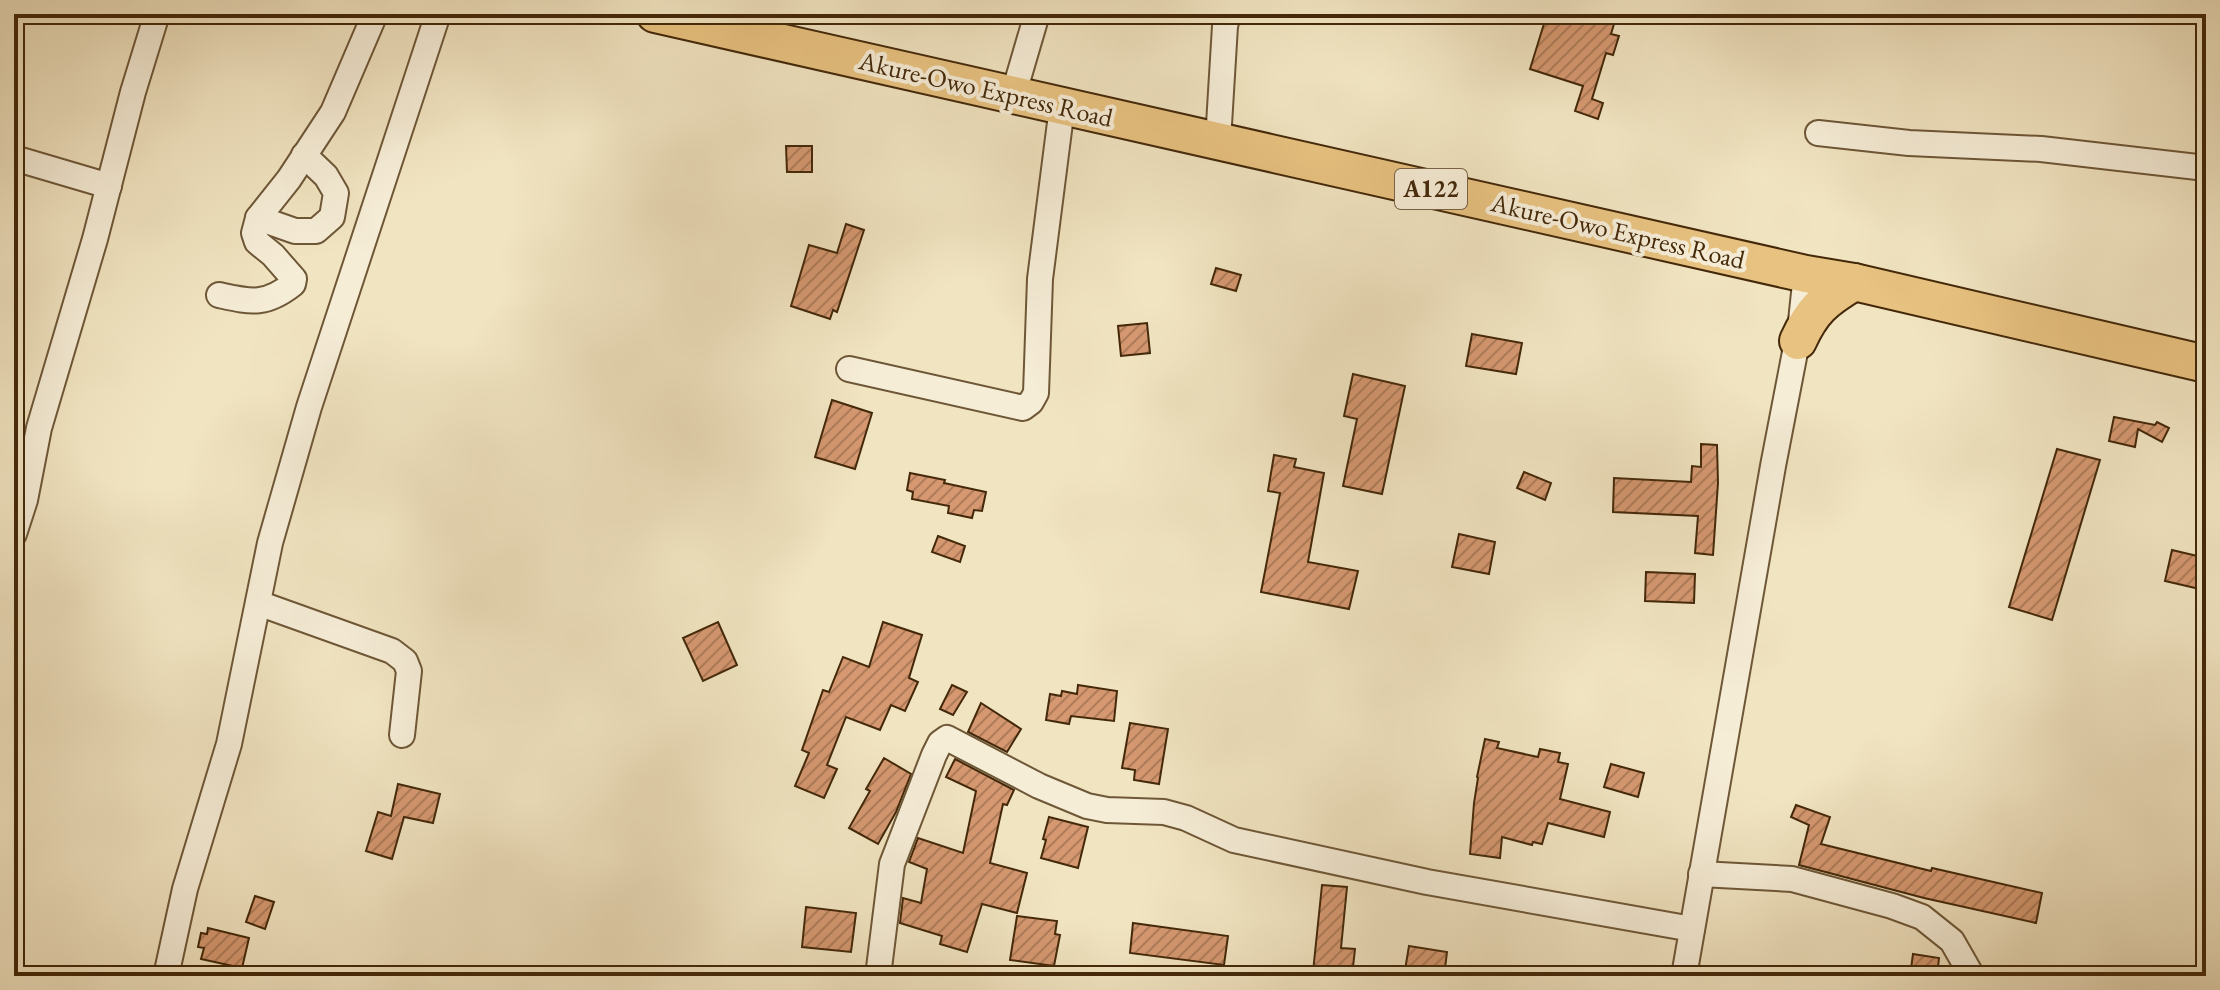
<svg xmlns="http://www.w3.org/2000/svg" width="2220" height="990" font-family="'EB Garamond',serif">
<defs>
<pattern id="building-hatch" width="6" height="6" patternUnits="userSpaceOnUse" patternTransform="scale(2)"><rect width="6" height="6" fill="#d59870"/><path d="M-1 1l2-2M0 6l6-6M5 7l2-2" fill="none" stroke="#ae7c5a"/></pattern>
</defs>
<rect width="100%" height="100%" fill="#f1e4c1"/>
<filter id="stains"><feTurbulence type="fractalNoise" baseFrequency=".0025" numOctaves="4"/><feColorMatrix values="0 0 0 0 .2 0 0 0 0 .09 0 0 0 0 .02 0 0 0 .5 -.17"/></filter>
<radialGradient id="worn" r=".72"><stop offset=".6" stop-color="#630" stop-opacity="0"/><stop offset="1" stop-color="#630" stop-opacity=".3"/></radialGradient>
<g fill="url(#building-hatch)" stroke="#432809" stroke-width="2">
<polygon points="1547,14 1617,14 1611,34 1619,36 1613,55 1606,53 1592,99 1603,103 1598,119 1575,111 1583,86 1530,69"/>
<polygon points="786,146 812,146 812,172 787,172"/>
<polygon points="846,224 864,230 837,312 833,310 830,319 791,306 809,245 837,253"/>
<polygon points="1216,268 1241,275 1236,291 1211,284"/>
<polygon points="1147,323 1150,353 1121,356 1118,326"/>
<polygon points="1472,334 1522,343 1516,374 1466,366"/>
<polygon points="1353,374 1405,386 1382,494 1343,486 1357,419 1344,416"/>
<polygon points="832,400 872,413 855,469 815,457"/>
<polygon points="2114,417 2155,425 2157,422 2169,428 2162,442 2138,429 2135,447 2109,441"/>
<polygon points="1701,444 1717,445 1718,483 1713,555 1695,553 1698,516 1613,512 1614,478 1691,482 1692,466 1701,467"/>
<polygon points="2057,449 2100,460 2052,620 2009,607"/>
<polygon points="1274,455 1296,459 1294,467 1324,473 1308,562 1358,571 1349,609 1261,592 1280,493 1268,491"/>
<polygon points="1524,472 1551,483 1545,500 1517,488"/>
<polygon points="910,473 945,480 944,483 986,492 982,511 974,510 972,518 948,513 949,506 912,499 913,492 907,490"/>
<polygon points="1459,534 1495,542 1489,574 1452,567"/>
<polygon points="938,536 965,546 960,562 932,552"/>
<polygon points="2172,550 2206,558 2206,579 2204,590 2165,581"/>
<polygon points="1646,572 1695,574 1694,603 1645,601"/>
<polygon points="718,622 737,665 703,681 683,638"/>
<polygon points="883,622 922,635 909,678 918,682 905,711 891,705 880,730 846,717 827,765 837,769 824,798 795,786 809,753 802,750 823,690 829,692 843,657 869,667"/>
<polygon points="952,685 967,692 953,715 940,709"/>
<polygon points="1078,685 1117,691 1114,721 1071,716 1069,724 1046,720 1050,694 1061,696 1062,691 1077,694"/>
<polygon points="981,703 1021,729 1007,752 968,732"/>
<polygon points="1130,723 1168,729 1159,784 1134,780 1135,770 1122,768"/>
<polygon points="1485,739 1499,742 1497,748 1538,757 1540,749 1560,753 1558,762 1568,764 1560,799 1610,812 1604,837 1548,823 1542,844 1533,842 1532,845 1502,837 1500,858 1470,854 1474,803 1478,778 1477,777"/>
<polygon points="884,758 911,774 896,812 878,844 849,828 870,791 866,789"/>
<polygon points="955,759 1014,790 1007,805 1003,804 990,863 1027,873 1017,913 982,904 967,952 940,944 942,936 900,923 903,898 921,903 927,869 909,862 918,838 963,853 976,791 946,777"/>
<polygon points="1611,764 1644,773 1638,797 1604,787"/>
<polygon points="398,784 440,794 433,823 404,817 392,859 366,851 378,812 391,816"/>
<polygon points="1796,805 1830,817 1821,844 1931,871 1932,868 2042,893 2036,923 1924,898 1799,865 1809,825 1791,817"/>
<polygon points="1049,817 1088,827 1078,868 1041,858 1046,840 1043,839"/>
<polygon points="1322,885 1347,887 1341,948 1355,949 1352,976 1313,972"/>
<polygon points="255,896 274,902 265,929 246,922"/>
<polygon points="806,907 856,913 851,952 802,947"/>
<polygon points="1017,916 1057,921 1055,934 1060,935 1054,966 1010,960"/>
<polygon points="1133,923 1228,936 1224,965 1130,953"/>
<polygon points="208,928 249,938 242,968 201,959 204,948 198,947 201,933 207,934"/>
<polygon points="1409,946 1447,952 1444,976 1404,976"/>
<polygon points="1913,954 1939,958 1937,976 1910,976"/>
</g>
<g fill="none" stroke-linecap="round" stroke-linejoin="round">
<g stroke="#6e5737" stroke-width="28">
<g id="minor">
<polyline points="1013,96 1037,14"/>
<polyline points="1818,133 1909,143 2041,149 2206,168"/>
<polyline points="1218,141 1225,26 1228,14"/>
<polyline points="14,158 109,186"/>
<polyline points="258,218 295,231 316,231 332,217 336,193 326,176 304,155"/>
<path d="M 219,295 C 251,302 265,306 293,284 L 294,279 L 273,255 L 257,242 L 254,233 L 258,218 L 289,179 L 333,112 L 375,14"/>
<polyline points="849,369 1023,408 1031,402 1036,393 1040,279 1062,107"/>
<polyline points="14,534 25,500 39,428 95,239 133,92 157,14"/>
<polyline points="258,603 392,651 405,661 409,671 402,735"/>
<polyline points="1701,874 1792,879 1892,906 1922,917 1952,941 1972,976"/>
<polyline points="166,976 185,889 229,744 270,543 309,407 438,14"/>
<polyline points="878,976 892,864 934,755 940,743 947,738 1039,786 1087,806 1107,810 1164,812 1186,818 1234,840 1427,882 1692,929"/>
<polyline points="1684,976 1773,466 1801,321 1806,274"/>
</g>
</g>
<g stroke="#432809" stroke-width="40">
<g id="highway">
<polyline points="655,14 1806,274 1854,282 2206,364"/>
<path d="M 1798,341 C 1812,310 1824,300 1854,282"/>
</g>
</g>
<use href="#minor" stroke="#f6edd7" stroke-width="24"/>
<use href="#highway" stroke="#e8c280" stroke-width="36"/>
</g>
<g text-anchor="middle" stroke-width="8" stroke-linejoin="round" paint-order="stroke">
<rect fill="#f6edd7" stroke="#796347" stroke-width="2" x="1395" y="169" width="72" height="40" rx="6"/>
<g font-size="24" font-weight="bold" fill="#432809">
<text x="1431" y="197">A122</text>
</g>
<g font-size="26" fill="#432809" stroke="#f6edd7">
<text transform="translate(986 89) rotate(13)" y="9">Akure-Owo Express Road</text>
<text transform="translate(1618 231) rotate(13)" y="9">Akure-Owo Express Road</text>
</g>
</g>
<rect width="2220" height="990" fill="none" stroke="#f1e4c1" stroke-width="48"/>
<rect x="16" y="16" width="2188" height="958" fill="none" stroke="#432809" stroke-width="4"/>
<rect x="24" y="24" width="2172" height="942" fill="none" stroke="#432809" stroke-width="2"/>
<rect width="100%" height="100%" filter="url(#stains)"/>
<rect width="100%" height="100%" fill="url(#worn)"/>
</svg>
